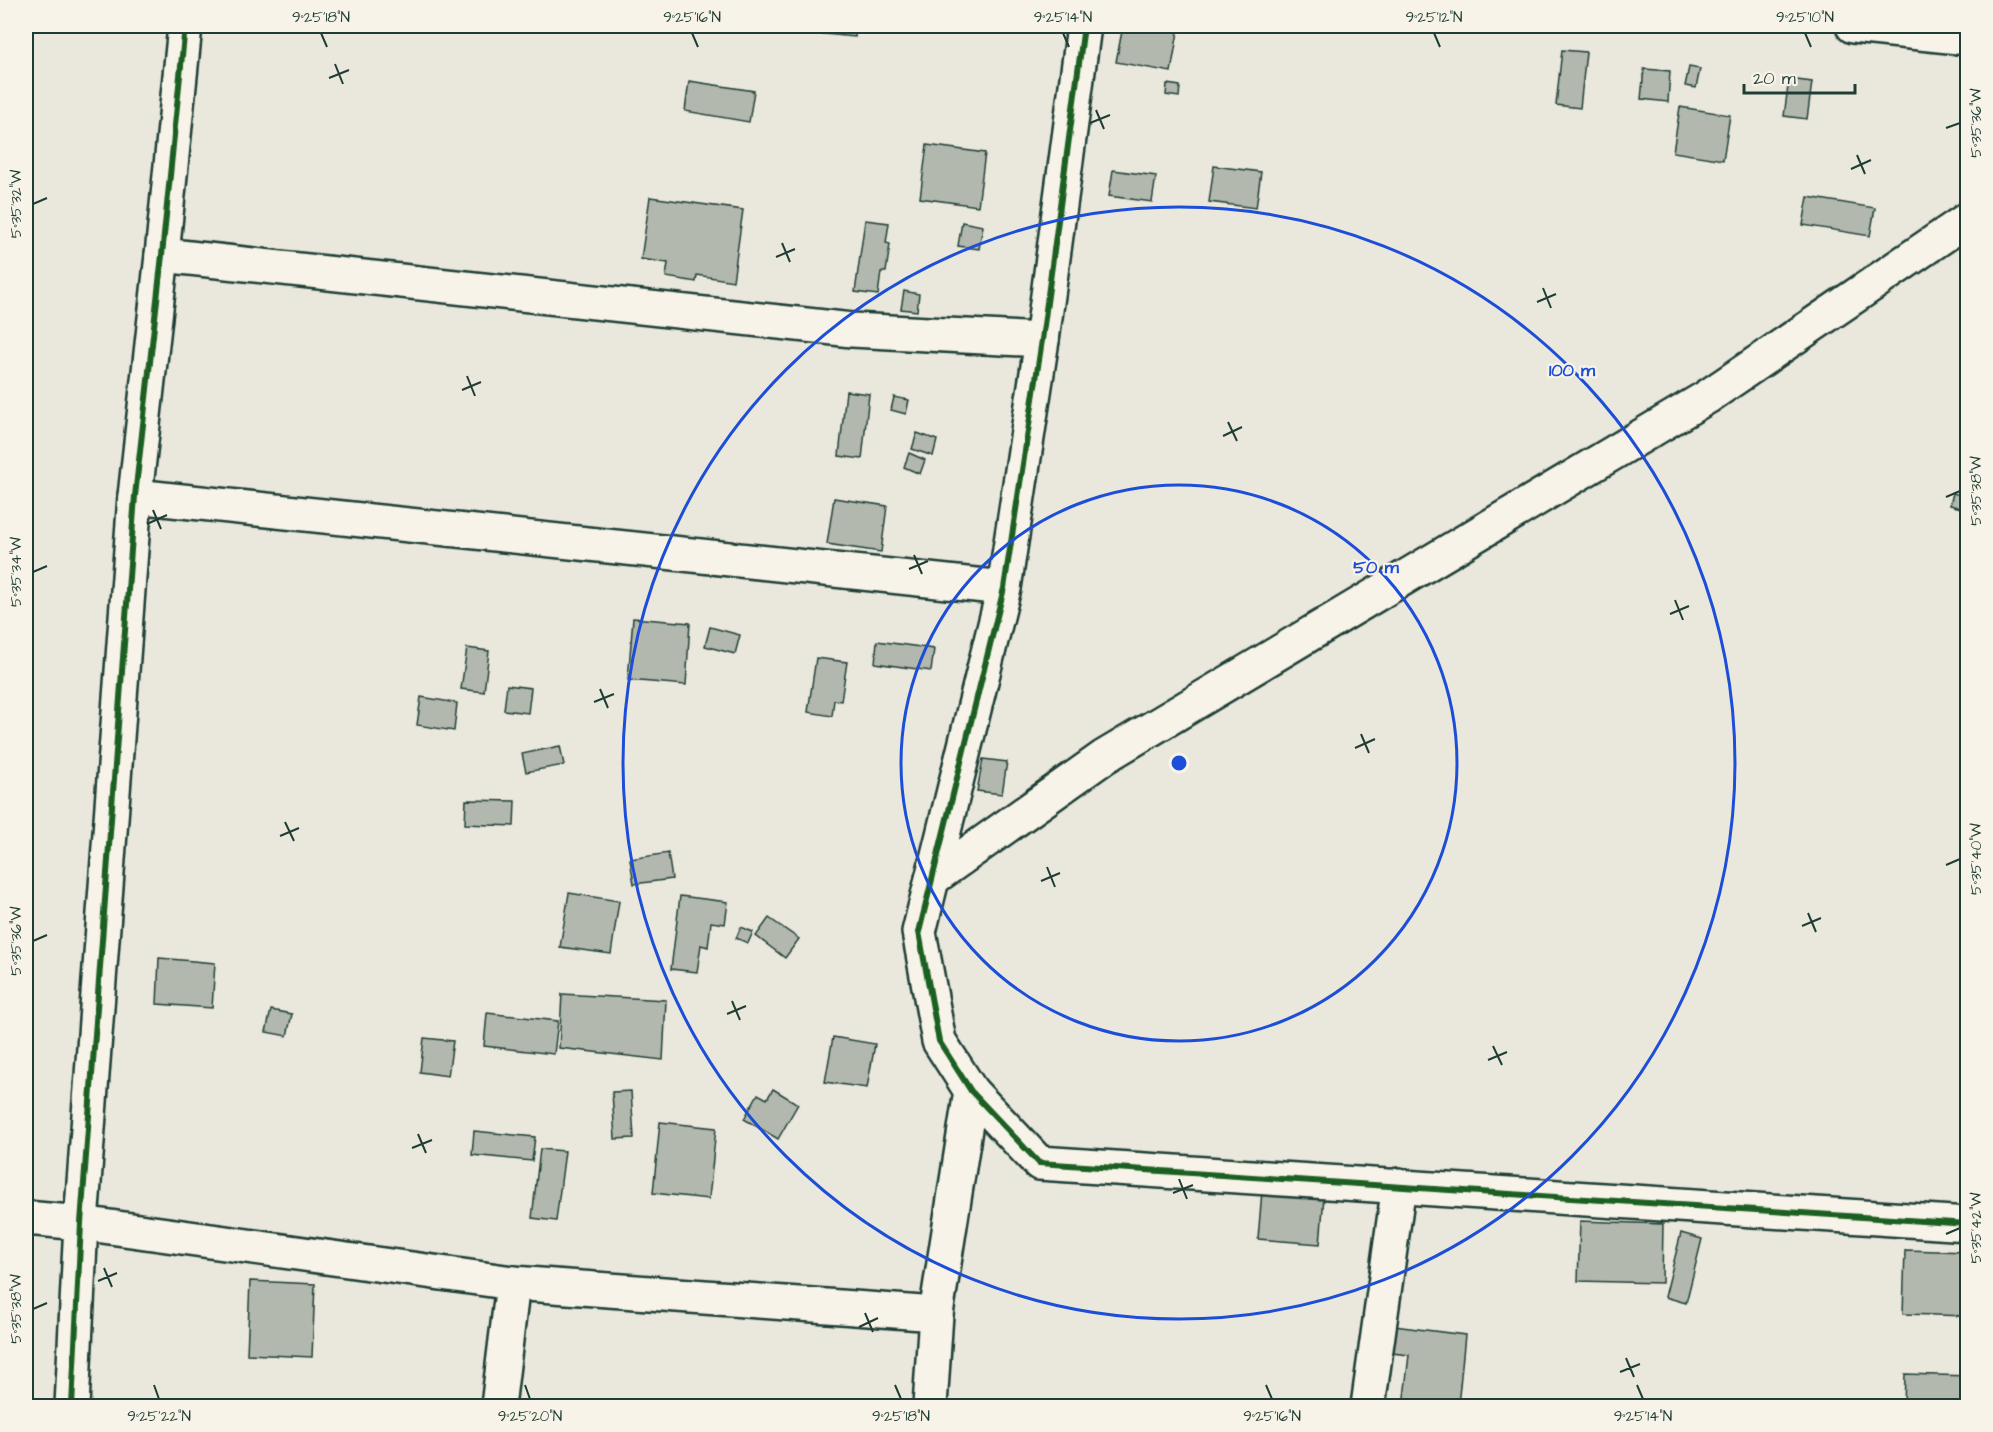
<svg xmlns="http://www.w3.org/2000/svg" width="1993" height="1432" font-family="'Architects Daughter',sans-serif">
<rect width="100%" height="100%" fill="#eae8dd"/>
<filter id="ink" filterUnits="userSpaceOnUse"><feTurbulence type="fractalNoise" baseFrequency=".0167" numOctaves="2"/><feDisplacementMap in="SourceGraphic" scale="12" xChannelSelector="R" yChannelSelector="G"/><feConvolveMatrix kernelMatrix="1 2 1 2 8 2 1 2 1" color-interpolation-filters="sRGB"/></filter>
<g filter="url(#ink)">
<g fill="#b2b8ae" stroke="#1f3d34" stroke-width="1.5">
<polygon points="805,26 856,26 855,37 804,32"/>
<polygon points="1123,26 1179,26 1171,72 1116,62"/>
<polygon points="1562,50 1586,52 1580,108 1556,105"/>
<polygon points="1689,67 1700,69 1696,88 1685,86"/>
<polygon points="1644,69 1670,71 1668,102 1641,99"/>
<polygon points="1789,79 1812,82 1807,119 1784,116"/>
<polygon points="689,81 754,91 749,122 685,111"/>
<polygon points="1167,84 1180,86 1179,97 1166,95"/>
<polygon points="1680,107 1730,115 1723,160 1673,152"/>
<polygon points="927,145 985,153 978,206 920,198"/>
<polygon points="1214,166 1261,172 1256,208 1209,202"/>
<polygon points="1113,170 1156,176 1152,202 1109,196"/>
<polygon points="650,197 743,210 733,281 697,275 696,282 666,277 668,263 641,259"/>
<polygon points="1808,197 1875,208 1870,236 1803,225"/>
<polygon points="865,220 889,223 886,243 890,244 886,272 881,272 878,295 855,292"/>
<polygon points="962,222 983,226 979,249 958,246"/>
<polygon points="904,291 919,294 917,311 901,309"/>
<polygon points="846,391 869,394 862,459 839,456"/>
<polygon points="894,397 909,400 906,414 891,410"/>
<polygon points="917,433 937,440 933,456 912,449"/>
<polygon points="909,453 925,460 920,474 904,467"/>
<polygon points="1953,493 1968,497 1968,510 1950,505"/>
<polygon points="834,498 887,506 881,552 827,544"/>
<polygon points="633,618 690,623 686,685 628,680"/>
<polygon points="710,627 740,635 735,654 705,646"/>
<polygon points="877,641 934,649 931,671 875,663"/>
<polygon points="467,648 489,651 484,692 461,689"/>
<polygon points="816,658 847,662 841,701 834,700 832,716 808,712"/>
<polygon points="507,685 531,688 528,713 504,710"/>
<polygon points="421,697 457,703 454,731 417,725"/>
<polygon points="560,746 564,765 526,772 522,754"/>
<polygon points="983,759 1007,762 1002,794 977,791"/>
<polygon points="466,800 515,801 514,826 465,824"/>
<polygon points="668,853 672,879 634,884 630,859"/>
<polygon points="569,893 619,901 611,954 560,947"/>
<polygon points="680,896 728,902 725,924 711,922 708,947 701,945 697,972 671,969"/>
<polygon points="769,918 799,939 785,958 756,936"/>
<polygon points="741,927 753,932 748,943 736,938"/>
<polygon points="159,958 215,963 212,1008 157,1004"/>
<polygon points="562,994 666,1000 663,1060 559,1048"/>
<polygon points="271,1010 292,1014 287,1036 266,1032"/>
<polygon points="487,1013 558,1021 554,1054 484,1046"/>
<polygon points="833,1037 875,1044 867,1088 825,1082"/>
<polygon points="424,1038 453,1041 448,1076 420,1072"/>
<polygon points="773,1089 798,1104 778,1139 744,1119 758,1094 767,1099"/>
<polygon points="631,1091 634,1138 615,1139 612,1092"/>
<polygon points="660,1122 716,1128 709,1199 653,1193"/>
<polygon points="474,1131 535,1137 532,1161 472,1155"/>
<polygon points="540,1149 565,1151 556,1221 532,1218"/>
<polygon points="1262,1191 1324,1196 1320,1244 1258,1239"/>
<polygon points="1580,1221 1663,1224 1662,1283 1578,1281"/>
<polygon points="1681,1233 1702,1239 1686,1303 1665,1297"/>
<polygon points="1905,1250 1968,1252 1968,1316 1903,1314"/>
<polygon points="250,1281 315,1284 312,1357 247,1354"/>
<polygon points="1394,1326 1465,1335 1458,1406 1403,1406 1409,1355 1392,1353"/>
<polygon points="1905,1374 1968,1376 1968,1406 1904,1406"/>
<polygon points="217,1402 258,1406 216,1406"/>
</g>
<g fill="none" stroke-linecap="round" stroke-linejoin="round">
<g stroke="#1f3d34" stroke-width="38">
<g id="minor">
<polyline points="1084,26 1042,340 1004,588 919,932 939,1041 971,1091 1039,1163 1968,1224"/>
<polyline points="1853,26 1968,38"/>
<polyline points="162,255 852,330 1042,340"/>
<polyline points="135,496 1004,588"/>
<polyline points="932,879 1104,757 1707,397 1968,219"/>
<polyline points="26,1218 81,1223 513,1283 936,1314"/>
<polyline points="72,1406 81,1223 135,496 162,255 185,26"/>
<polyline points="498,1406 513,1283"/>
<polyline points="930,1406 936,1314 971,1091"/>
<polyline points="1368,1406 1399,1185"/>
</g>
</g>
<use href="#minor" stroke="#f7f3e8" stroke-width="33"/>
<g stroke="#f7f3e8" stroke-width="10">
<g id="cycleway">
<polyline points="1084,26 1042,340 1004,588 919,932 939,1041 971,1091 1039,1163 1968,1224"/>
<polyline points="72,1406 81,1223 135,496 162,255 185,26"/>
</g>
</g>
<use href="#cycleway" stroke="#1b5e20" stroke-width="6"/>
</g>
</g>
<path fill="none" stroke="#1f3d34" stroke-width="2" d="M 321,33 L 327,47M 692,33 L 698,47M 1063,33 L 1069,47M 1434,33 L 1440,47M 1805,33 L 1811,47M 335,64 L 343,84M 329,78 L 349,70M 1096,110 L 1104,129M 1090,123 L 1110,115M 1946,128 L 1960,123M 1857,155 L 1865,174M 1851,169 L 1871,160M 33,204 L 47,198M 782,243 L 790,262M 776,257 L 795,249M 1543,288 L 1551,308M 1537,302 L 1556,294M 467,376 L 475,396M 462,390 L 481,382M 1228,422 L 1237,441M 1223,436 L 1242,427M 1946,497 L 1960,491M 153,510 L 161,529M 147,524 L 167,515M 914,555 L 922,574M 909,569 L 928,561M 33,572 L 47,566M 1675,600 L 1683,620M 1670,614 L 1689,606M 600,689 L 608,708M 594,702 L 614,694M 1361,734 L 1369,753M 1355,748 L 1375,739M 285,822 L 294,841M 280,836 L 299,828M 1946,865 L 1960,859M 1047,867 L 1055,887M 1041,881 L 1060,873M 1808,913 L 1816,932M 1802,926 L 1821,918M 33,941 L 47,935M 732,1001 L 740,1020M 727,1014 L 746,1006M 1493,1046 L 1502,1065M 1488,1060 L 1507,1052M 418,1134 L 426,1153M 412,1148 L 432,1140M 1179,1179 L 1187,1199M 1173,1193 L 1193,1185M 1946,1234 L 1960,1228M 104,1268 L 112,1287M 98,1281 L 117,1273M 33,1309 L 47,1303M 865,1313 L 873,1332M 859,1327 L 878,1318M 1626,1358 L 1634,1377M 1620,1372 L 1640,1364M 154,1385 L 159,1399M 525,1385 L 530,1399M 895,1385 L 901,1399M 1266,1385 L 1272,1399M 1637,1385 L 1643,1399"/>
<g fill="none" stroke="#1d4ed8" stroke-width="3">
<circle cx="1179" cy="763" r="278"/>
<circle cx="1179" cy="763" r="556"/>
</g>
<circle cx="1179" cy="763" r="9" fill="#1d4ed8" stroke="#f7f3e8" stroke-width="3"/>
<g font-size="18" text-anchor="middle" font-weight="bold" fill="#1d4ed8" stroke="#f7f3e8" stroke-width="4.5" stroke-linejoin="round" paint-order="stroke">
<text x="1572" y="376">100 m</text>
<text x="1376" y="573">50 m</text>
</g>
<rect width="1993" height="1432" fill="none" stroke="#f7f3e8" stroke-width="66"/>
<path d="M1744 84v9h111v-9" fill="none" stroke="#1f3d34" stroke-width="3"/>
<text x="1753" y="84" font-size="18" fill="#1f3d34" stroke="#f7f3e8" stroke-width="4.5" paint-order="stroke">20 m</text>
<rect x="33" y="33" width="1927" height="1366" fill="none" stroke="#1f3d34" stroke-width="2"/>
<g font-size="15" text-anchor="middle" fill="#1f3d34">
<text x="321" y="22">9°25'18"N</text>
<text x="692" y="22">9°25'16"N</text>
<text x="1063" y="22">9°25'14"N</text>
<text x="1434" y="22">9°25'12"N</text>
<text x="1805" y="22">9°25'10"N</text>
<text transform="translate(1976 123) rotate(-90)" y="5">5°35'36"W</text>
<text transform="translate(16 204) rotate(-90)" y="5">5°35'32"W</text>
<text transform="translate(1976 491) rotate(-90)" y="5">5°35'38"W</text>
<text transform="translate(16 572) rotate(-90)" y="5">5°35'34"W</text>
<text transform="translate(1976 859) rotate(-90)" y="5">5°35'40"W</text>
<text transform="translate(16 941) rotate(-90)" y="5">5°35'36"W</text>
<text transform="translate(1976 1228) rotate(-90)" y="5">5°35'42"W</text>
<text transform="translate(16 1309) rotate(-90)" y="5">5°35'38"W</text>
<text x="159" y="1421">9°25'22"N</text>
<text x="530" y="1421">9°25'20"N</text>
<text x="901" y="1421">9°25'18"N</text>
<text x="1272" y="1421">9°25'16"N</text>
<text x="1643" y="1421">9°25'14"N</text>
</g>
</svg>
